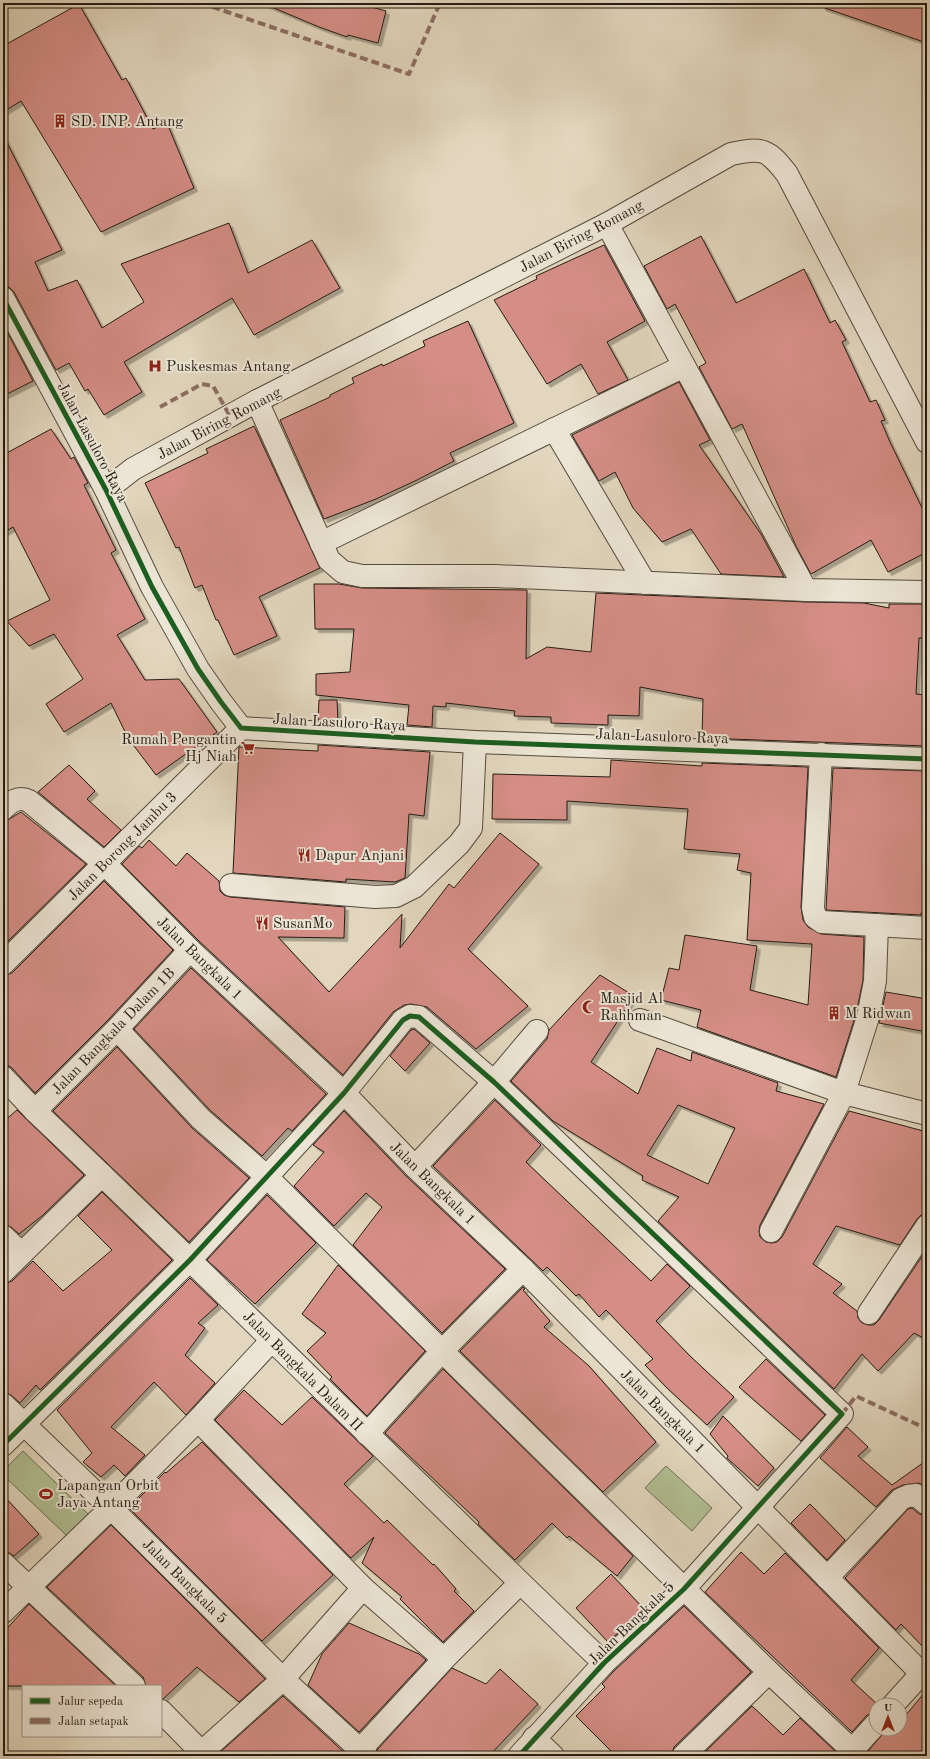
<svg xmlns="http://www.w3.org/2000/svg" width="930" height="1759" font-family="'Old Standard TT',serif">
<defs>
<filter id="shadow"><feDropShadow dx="3.5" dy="3.5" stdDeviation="0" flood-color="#0004"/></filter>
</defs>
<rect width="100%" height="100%" fill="#e2d7be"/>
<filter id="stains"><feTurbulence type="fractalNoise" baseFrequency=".005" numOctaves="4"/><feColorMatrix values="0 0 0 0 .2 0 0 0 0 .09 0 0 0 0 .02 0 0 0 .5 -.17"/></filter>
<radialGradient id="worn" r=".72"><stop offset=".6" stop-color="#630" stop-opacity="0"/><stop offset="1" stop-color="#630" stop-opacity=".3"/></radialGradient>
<g fill="#b1bf93" stroke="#6b6d53">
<polygon points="23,1451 88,1514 67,1536 3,1475 3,1471"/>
<polygon points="666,1466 712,1508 692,1531 645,1488"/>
</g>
<g fill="#d58e86" stroke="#251b13" fill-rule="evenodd" filter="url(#shadow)">
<polygon points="262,3 357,3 386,11 378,43 348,35 347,37 319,27"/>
<polygon points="823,3 927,3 927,43 822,7"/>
<polygon points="79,4 122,80 126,78 153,129 167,123 194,188 101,232 21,101 3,112 3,46"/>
<polygon points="3,135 62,250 35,262 48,291 77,280 102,328 144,302 121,264 229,223 248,273 312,240 340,288 254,335 232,298 124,362 142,392 104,415 88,389 85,391 69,363 56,370 14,292 9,287 3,286"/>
<polygon points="701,236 736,303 804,269 830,323 835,320 846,340 842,342 870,402 876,400 885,420 881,421 890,442 927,518 927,552 888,572 871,540 811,574 796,546 742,424 732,429 699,367 706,363 675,304 667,309 644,266"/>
<polygon points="604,245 645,321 607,342 628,380 598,394 581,364 547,384 494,300 537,279 536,276"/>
<polygon points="468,321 514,423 450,453 454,461 415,481 376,499 324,519 280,420 330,397 330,395 354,383 352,378 382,364 383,366 425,346 423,341"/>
<polygon points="3,324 33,381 3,396"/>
<polygon points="679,382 710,440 699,445 761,534 784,577 721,574 691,529 662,542 633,508 615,472 599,481 572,435"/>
<polygon points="254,426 320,568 259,597 277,636 234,655 218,620 216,620 202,585 195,588 179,547 176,548 145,483 208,453 206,449"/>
<polygon points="51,429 71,459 74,457 88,483 84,485 116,550 111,553 145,619 117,635 145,680 179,679 217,732 156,775 128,738 111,703 64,732 46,704 83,679 54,634 29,646 7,621 50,600 13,527 3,533 3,455"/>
<polygon points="314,584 339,584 362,588 527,590 526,659 547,647 591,652 596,593 806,602 864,603 889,608 889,604 927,604 927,638 919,638 916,694 927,695 927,746 702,738 703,699 640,687 639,716 608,715 608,725 551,723 551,717 514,716 515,711 446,703 446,707 433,706 432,727 407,725 409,705 316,695 316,674 350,672 354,629 315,629"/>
<polygon points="319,700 337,700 338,721 318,720"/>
<polygon points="318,745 430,752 424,816 409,814 405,878 395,882 346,879 346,882 233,873 239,747 318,751"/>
<polygon points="611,760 702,766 702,763 808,767 801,907 803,920 808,927 821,934 864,937 863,980 856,1014 836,1077 697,1027 701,1010 661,1000 669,968 679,970 685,935 757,946 750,990 808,1005 812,944 747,940 751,873 737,870 740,854 684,849 688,809 567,801 567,820 492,819 493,774 610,777"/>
<polygon points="69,765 95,791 87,799 121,830 104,847 38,792"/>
<polygon points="833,768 927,771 927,913 921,913 921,915 826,910"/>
<polygon points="21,812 86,864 3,946 3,821 6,821"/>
<polygon points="500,833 539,864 468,949 528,1006 476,1049 427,1007 411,1004 404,1005 393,1012 343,1075 199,941 122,864 139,846 142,848 149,840 176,866 187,853 219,881 220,891 224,895 230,897 345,907 344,938 278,937 329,992 402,914 400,948 449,884 454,888"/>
<polygon points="104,881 173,950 108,1020 35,1093 12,1068 3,1062 3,976 12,973"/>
<polygon points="191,968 326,1094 292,1131 288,1128 262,1156 210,1110 134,1029"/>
<path d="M 600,975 L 634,996 L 591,1062 L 638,1094 L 657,1048 L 691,1061 L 692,1052 L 778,1083 L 776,1091 L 824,1104 L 760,1225 L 759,1231 L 760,1237 L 766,1242 L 772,1243 L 777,1242 L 782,1237 L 849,1111 L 927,1132 L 927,1214 L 921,1215 L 917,1219 L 900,1245 L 836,1226 L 813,1264 L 842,1284 L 833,1293 L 857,1311 L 858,1318 L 862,1323 L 868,1325 L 874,1325 L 879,1320 L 927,1249 L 927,1340 L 914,1333 L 878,1371 L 862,1354 L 834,1389 L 658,1221 L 679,1197 L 642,1180 L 643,1176 L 553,1121 L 511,1081 L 547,1039 L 549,1030 ZM 678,1105 L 735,1128 L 708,1184 L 647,1155 Z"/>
<polygon points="886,992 927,999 927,1032 879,1023"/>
<polygon points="414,1029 430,1043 405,1071 390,1056 411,1030"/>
<polygon points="117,1047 192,1128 249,1178 189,1242 53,1111"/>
<polygon points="495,1100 541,1145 526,1162 651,1281 667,1264 690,1286 656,1321 690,1356 734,1397 707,1425 667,1388 645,1365 653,1359 606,1310 599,1317 579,1294 576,1296 547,1267 543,1271 433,1166"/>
<polygon points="17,1110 84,1175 43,1215 19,1234 11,1227 3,1224 3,1122"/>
<polygon points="344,1111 406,1176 505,1269 442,1333 353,1245 382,1207 366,1193 334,1226 294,1186 324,1152 313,1145"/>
<polygon points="102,1192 172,1260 40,1390 36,1385 20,1403 11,1395 3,1392 3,1284 12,1281 33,1261 63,1291 112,1250 78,1216"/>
<polygon points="267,1195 316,1243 255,1304 207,1260"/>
<polygon points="338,1265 425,1351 367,1416 330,1379 332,1377 307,1351 326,1333 302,1314"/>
<polygon points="190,1278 218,1305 198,1323 205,1328 185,1355 215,1383 186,1415 154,1382 111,1427 145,1455 125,1476 114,1465 101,1477 83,1462 92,1453 57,1410"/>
<polygon points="523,1287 525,1289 523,1290 550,1321 544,1327 589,1366 656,1442 603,1492 460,1351"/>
<polygon points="766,1359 825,1415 801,1441 739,1387"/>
<polygon points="443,1369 633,1556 617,1576 569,1536 567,1538 552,1523 515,1560 478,1524 479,1522 385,1433"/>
<polygon points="244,1390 282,1425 312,1397 373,1456 344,1484 384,1523 387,1520 433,1565 434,1564 456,1589 454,1591 474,1611 443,1642 400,1599 402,1597 362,1563 374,1537 351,1558 215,1420"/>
<polygon points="723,1416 774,1468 758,1486 727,1458 728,1456 710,1434"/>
<polygon points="847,1427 868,1447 858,1456 892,1485 927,1460 927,1488 919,1483 903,1485 892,1490 876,1507 820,1458"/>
<polygon points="202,1442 333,1575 262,1641 129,1508 165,1472 166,1473"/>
<polygon points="3,1495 39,1534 14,1556 6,1551 3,1551"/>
<polygon points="810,1504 845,1540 827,1560 791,1523"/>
<polygon points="912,1508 919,1514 927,1516 927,1651 901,1624 896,1630 845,1578 908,1509"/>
<polygon points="111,1525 265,1679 239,1702 197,1667 163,1699 161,1699 161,1686 146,1686 143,1677 47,1587"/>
<polygon points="741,1552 764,1574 785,1553 879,1648 851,1680 878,1705 876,1705 876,1712 867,1715 852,1732 705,1592"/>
<polygon points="611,1574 644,1609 608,1642 576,1608"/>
<polygon points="29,1604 116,1686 3,1686 3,1633"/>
<polygon points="684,1606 751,1672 674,1747 671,1756 616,1756 576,1716 605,1687 602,1684 613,1672"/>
<polygon points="349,1623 419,1654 426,1660 359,1732 308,1685 322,1654"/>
<polygon points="452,1668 486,1684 500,1669 538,1704 489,1756 379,1756 377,1750"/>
<polygon points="926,1691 927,1756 864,1756 887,1729 900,1729 900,1722"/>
<polygon points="283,1696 348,1756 217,1756 217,1755"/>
<polygon points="752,1706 783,1735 800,1718 836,1752 835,1756 701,1756"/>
</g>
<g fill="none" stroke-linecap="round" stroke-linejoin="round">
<g stroke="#544a3e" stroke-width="24">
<g id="minor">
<polyline points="607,224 806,590"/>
<polyline points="3,298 106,490 152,587 198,669 221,702 241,728 475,742 927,759"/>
<polyline points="257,401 329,560 343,572 362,576 495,576 806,590 927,592"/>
<polyline points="554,429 645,583"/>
<path d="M 106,490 L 133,469 L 257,401 L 607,224 L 731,154 C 762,147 768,149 787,174 L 927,442"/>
<polyline points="321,543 684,366"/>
<polyline points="821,754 813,908 815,917 822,922 927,928"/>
<path d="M 3,809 C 11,801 19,796 29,801 L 104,863 L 190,950 L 344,1093 L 415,1167 L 523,1269 L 927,1679"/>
<polyline points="231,885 375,897 396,896 414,887 459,844 471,828 475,742"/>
<polyline points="3,964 241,728"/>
<polyline points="640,1020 844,1093 927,1114"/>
<polyline points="117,1029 201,1119 266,1176 442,1351 769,1672 852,1750"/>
<path d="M 3,1077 L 35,1111 C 227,1293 413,1481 604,1663"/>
<polyline points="35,1111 117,1029 190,950"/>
<polyline points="415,1167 494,1082 537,1031"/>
<polyline points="771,1231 844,1093 868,1017 875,981 877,925"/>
<polyline points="3,1236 21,1253"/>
<polyline points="3,1272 102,1175"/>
<polyline points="869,1313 927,1226"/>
<polyline points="3,1404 111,1508 283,1679 367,1756"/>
<polyline points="198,1420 363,1588 444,1659"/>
<polyline points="367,1434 442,1351 523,1269"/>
<polyline points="3,1445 190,1260 344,1093 403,1020 410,1016 419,1017 494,1082 842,1414 684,1589 604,1663 519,1756"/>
<polyline points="3,1563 134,1686"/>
<polyline points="827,1578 901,1499 908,1496 916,1495 927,1504"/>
<polyline points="3,1612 111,1508 198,1420 272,1340"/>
<polyline points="893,1705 921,1674"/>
<polyline points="161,1711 205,1756"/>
<polyline points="534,1738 553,1756"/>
<polyline points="360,1750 444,1659 520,1583"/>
<polyline points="202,1752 283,1679 363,1588"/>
<polyline points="683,1756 769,1672"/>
<polyline points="847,1756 876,1724"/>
</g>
</g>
<use href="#minor" stroke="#ece5d5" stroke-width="22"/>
<g stroke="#8d6e63" stroke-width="4" stroke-dasharray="8 4" stroke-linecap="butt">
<polyline points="201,3 409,74 440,3"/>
<polyline points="160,407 202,384 213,386 230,416"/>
<polyline points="842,1414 856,1396 927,1429"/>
</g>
<g stroke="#ece5d5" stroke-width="8">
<g id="cycleway">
<polyline points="3,298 106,490 152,587 198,669 221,702 241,728 475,742 927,759"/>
<polyline points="3,1445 190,1260 344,1093 403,1020 410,1016 419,1017 494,1082 842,1414 684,1589 604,1663 519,1756"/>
</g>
</g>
<use href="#cycleway" stroke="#1b5e20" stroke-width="5"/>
</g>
<defs>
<g id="building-bare" transform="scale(1.08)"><path d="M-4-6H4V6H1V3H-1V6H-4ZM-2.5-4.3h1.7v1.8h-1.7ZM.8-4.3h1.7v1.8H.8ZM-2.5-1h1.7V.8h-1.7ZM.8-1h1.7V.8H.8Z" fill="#8f2418" stroke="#ece5d5" stroke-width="2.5" paint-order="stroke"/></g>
<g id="hospital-bare" transform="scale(1.08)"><path d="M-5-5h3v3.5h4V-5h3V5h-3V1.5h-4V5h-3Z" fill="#8f2418" stroke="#ece5d5" stroke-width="2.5" paint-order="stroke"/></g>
<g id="supermarket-bare" transform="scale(1.08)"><path d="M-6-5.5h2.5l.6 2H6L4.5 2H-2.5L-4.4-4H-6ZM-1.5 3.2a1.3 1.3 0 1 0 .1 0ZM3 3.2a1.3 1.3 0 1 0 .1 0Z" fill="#8f2418" stroke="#ece5d5" stroke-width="2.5" paint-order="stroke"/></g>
<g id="restaurant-bare" transform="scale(1.08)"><path d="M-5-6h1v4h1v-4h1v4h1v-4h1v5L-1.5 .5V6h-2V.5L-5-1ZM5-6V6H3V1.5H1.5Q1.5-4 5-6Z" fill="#8f2418" stroke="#ece5d5" stroke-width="2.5" paint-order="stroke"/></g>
<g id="mosque-bare" transform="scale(1.08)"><path d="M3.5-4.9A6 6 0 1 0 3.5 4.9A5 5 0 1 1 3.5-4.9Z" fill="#8f2418" stroke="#ece5d5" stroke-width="2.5" paint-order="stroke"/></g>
<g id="stadium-bare" transform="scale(1.08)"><path d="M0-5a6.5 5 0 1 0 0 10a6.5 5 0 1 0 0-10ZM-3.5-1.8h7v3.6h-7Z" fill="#8f2418" stroke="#ece5d5" stroke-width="2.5" paint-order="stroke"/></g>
</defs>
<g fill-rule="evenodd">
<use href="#building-bare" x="60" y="121"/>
<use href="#hospital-bare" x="155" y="366"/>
<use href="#supermarket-bare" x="248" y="748"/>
<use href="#restaurant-bare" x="304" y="855"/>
<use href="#restaurant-bare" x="262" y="923"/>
<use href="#mosque-bare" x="589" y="1007"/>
<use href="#building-bare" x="834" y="1013"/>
<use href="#stadium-bare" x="46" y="1494"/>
</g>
<g text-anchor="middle" stroke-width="4" stroke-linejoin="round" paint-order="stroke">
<g font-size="15" fill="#251b13" stroke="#ece5d5" text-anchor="start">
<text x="71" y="126">SD. INP. Antang</text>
<text x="166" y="371">Puskesmas Antang</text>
<text x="237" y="744" text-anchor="end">Rumah Pengantin<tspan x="237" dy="17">Hj Niah</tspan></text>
<text x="315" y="860">Dapur Anjani</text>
<text x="273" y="928">SusanMo</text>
<text x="600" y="1003">Masjid Al<tspan x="600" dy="17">Rahhman</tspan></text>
<text x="845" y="1018">M Ridwan</text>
<text x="57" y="1490">Lapangan Orbit<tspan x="57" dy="17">Jaya Antang</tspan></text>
</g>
<g font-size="15" fill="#251b13" stroke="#ece5d5">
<text transform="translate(581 236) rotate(-28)" y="5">Jalan Biring Romang</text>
<text transform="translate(219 423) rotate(-28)" y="5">Jalan Biring Romang</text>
<text transform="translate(93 442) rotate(62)" y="5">Jalan Lasuloro Raya</text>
<text transform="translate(339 722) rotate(3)" y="5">Jalan Lasuloro Raya</text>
<text transform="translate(662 736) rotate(2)" y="5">Jalan Lasuloro Raya</text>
<text transform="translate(122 846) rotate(-45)" y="5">Jalan Borong Jambu 3</text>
<text transform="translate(200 958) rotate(44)" y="5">Jalan Bangkala 1</text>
<text transform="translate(113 1031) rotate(-46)" y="5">Jalan Bangkala Dalam 1B</text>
<text transform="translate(433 1183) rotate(44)" y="5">Jalan Bangkala 1</text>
<text transform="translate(303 1371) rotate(45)" y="5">Jalan Bangkala Dalam II</text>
<text transform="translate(663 1411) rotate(45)" y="5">Jalan Bangkala 1</text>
<text transform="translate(185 1581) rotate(45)" y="5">Jalan Bangkala 5</text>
<text transform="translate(631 1623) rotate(-44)" y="5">Jalan Bangkala 5</text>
</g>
</g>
<rect width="930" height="1759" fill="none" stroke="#e2d7be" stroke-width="16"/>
<rect x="4" y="4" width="922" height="1751" fill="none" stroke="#251b13" stroke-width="2"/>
<rect x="8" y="8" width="914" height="1743" fill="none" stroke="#251b13"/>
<rect x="22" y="1685" width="140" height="52" fill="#ece5d5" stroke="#9c9487"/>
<rect x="30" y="1698" width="20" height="6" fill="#1b5e20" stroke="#9c9487"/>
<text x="58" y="1705" font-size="12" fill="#251b13">Jalur sepeda</text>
<rect x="30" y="1718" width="20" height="6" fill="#8d6e63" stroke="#9c9487"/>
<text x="58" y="1725" font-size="12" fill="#251b13">Jalan setapak</text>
<g transform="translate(888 1717)"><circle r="19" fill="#ece5d5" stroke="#9c9487"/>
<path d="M0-3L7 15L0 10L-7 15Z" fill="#8f2418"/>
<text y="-6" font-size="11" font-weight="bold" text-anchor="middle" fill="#251b13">U</text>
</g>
<rect width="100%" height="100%" filter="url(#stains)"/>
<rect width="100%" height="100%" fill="url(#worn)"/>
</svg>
